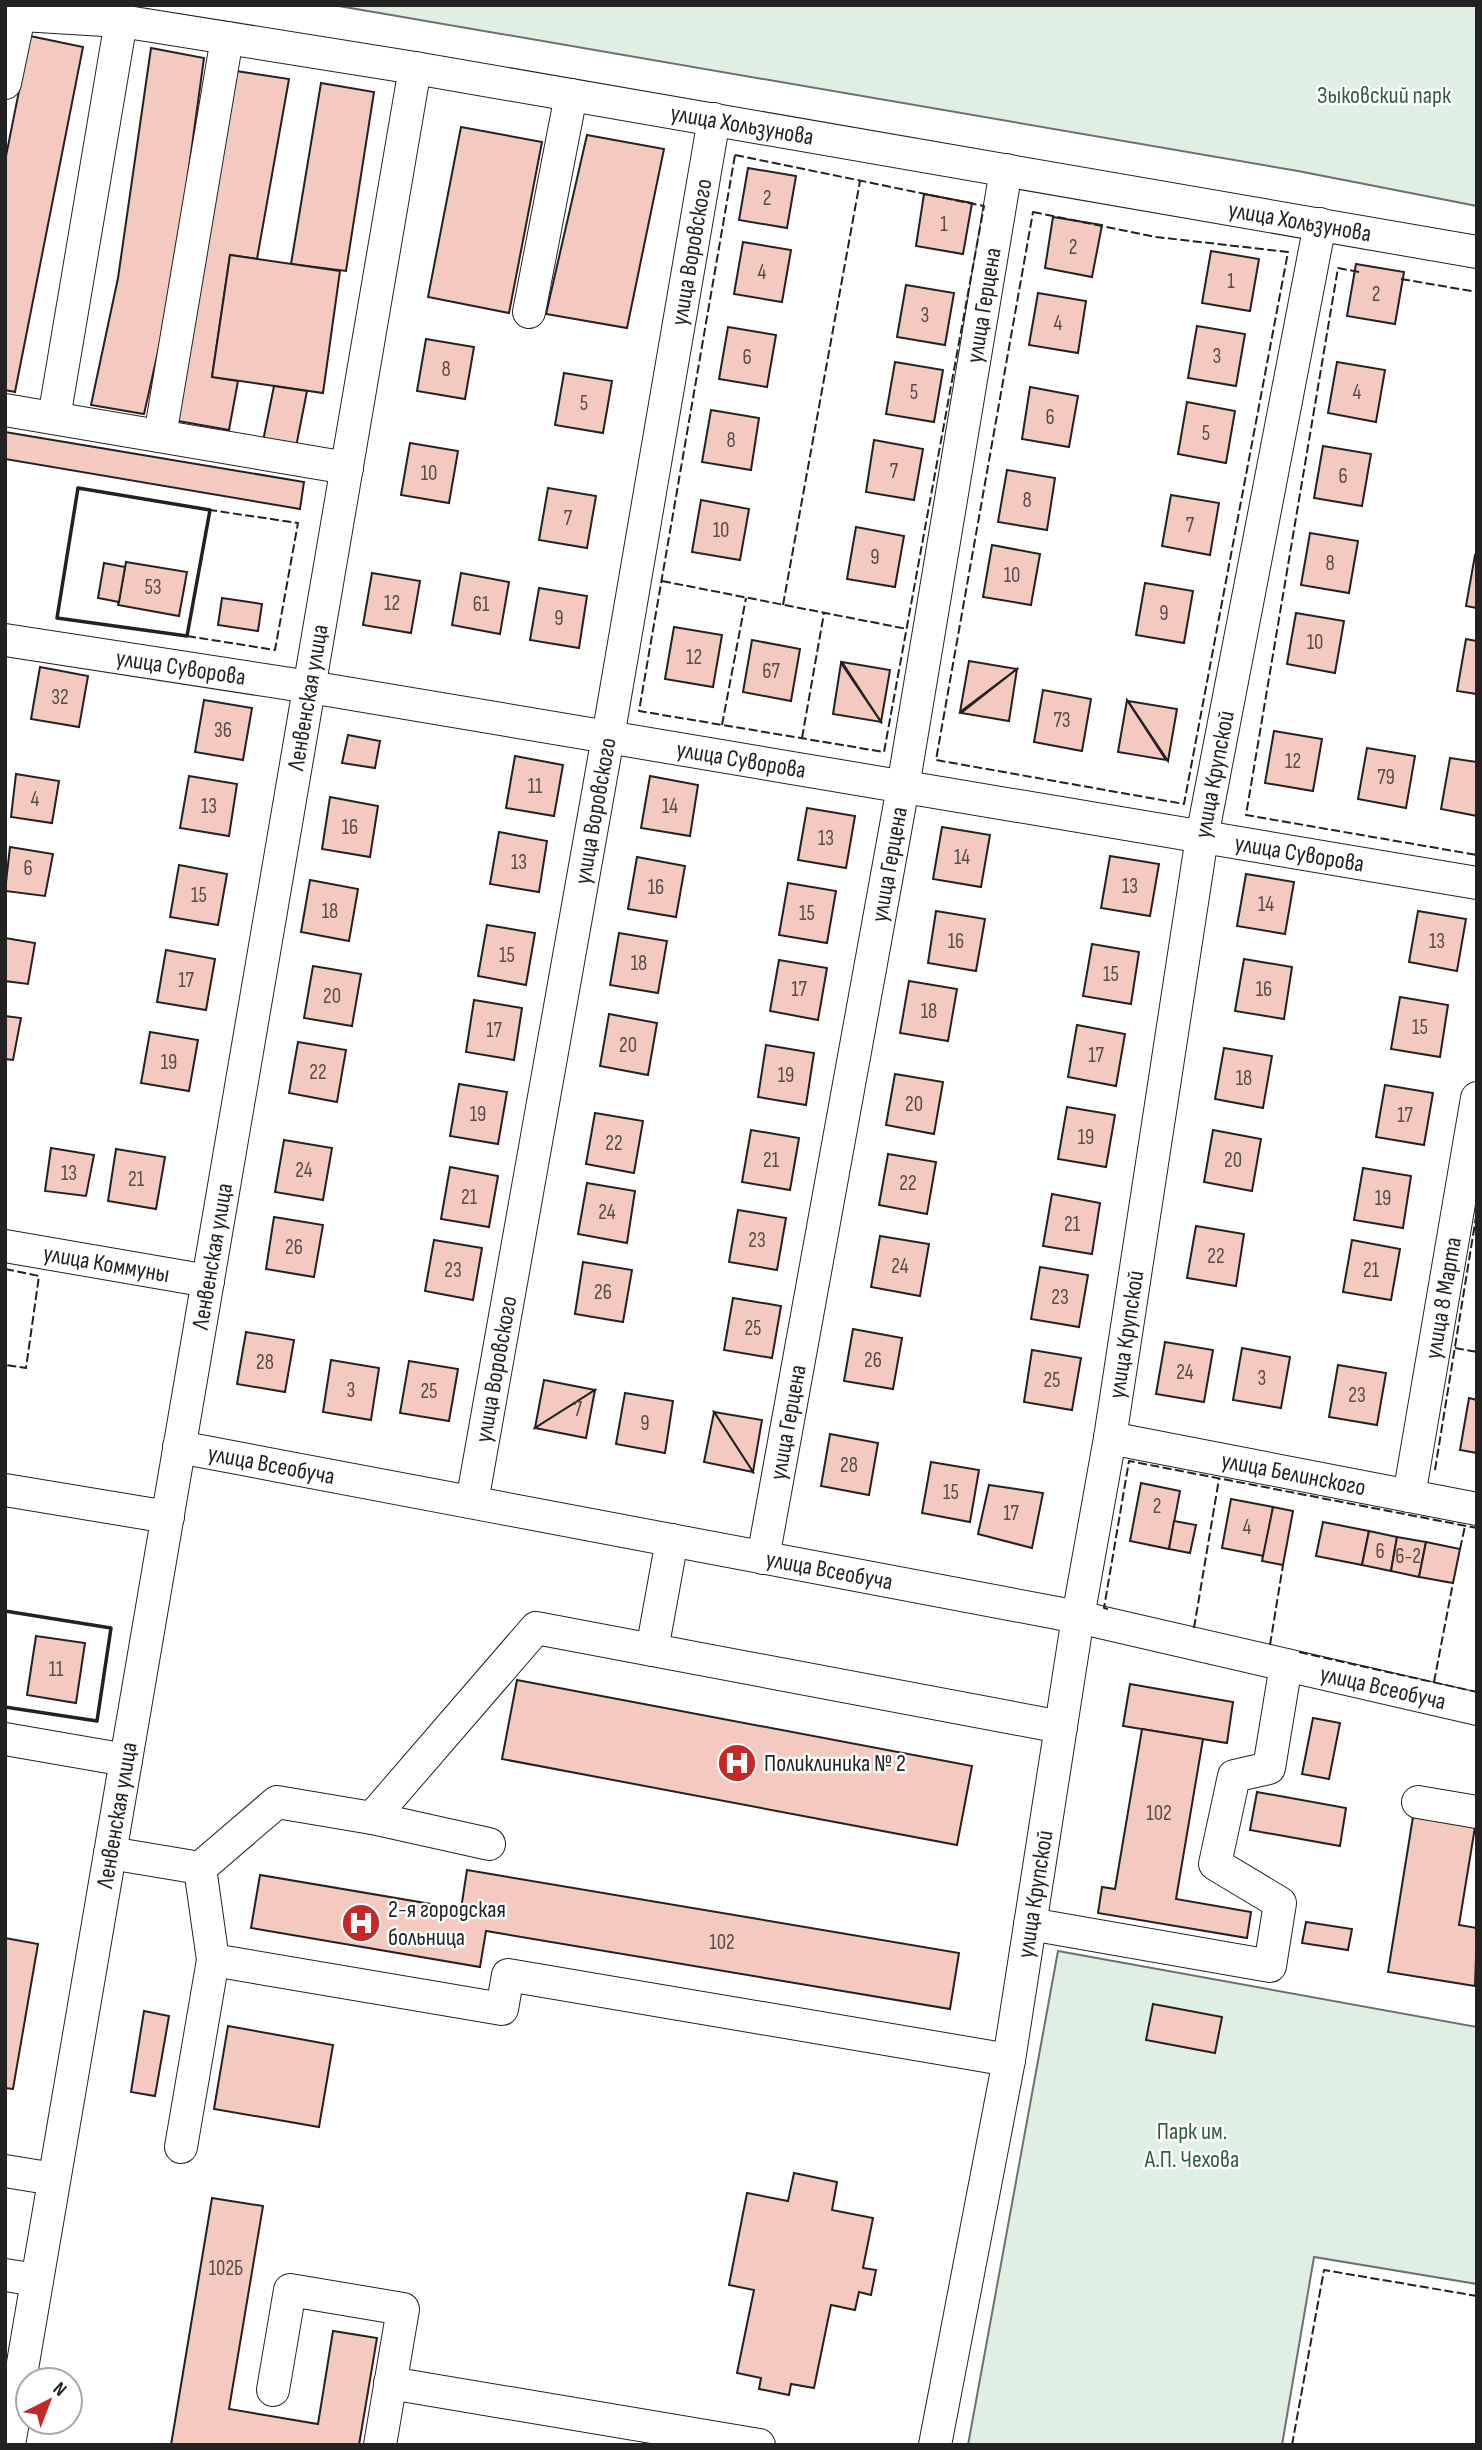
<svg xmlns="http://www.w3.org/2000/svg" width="1482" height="2450" font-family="'Sofia Sans Condensed',sans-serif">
<rect width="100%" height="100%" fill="#fff"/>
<g fill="#e0efe3" stroke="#6f6f6f" stroke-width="2">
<polygon points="333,5 1477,5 1477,206 1298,171"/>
<polygon points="1058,1951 1477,2027 1477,2284 1314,2257 1282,2445 968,2445"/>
</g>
<g fill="#f3c9c0" stroke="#222" stroke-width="2">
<polygon points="30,36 83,47 15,392 5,390 5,161"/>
<polygon points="151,48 204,58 173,285 144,414 91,405 118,278"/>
<polygon points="236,71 289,79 257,259 230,255 212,377 238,381 229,430 178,421"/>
<polygon points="321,83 374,92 346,271 291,264"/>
<polygon points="461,127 542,142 509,313 428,297"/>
<polygon points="587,135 664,149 627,328 546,314"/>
<polygon points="748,168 796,176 787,228 739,220"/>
<polygon points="924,194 972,203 963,254 916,246"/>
<polygon points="1053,217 1102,225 1092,277 1045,268"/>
<polygon points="743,242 791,250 782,302 734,294"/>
<polygon points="1211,251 1259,259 1250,311 1202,303"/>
<polygon points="230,255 340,271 323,393 212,377"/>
<polygon points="1356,264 1404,272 1395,324 1347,316"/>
<polygon points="906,285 954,293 945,345 897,337"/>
<polygon points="1038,293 1086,301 1078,353 1029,345"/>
<polygon points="1197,326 1245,334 1236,386 1188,378"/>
<polygon points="728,327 776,335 767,387 719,379"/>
<polygon points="426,339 474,347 465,399 417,391"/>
<polygon points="895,362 943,370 934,422 886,414"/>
<polygon points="1337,362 1385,370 1376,422 1328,413"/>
<polygon points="564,373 612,381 603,433 555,425"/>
<polygon points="274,386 307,391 296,447 263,441"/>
<polygon points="1030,387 1078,396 1069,447 1022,439"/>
<polygon points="1187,402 1235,411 1226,463 1178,454"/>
<polygon points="711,410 759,418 751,470 702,462"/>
<polygon points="5,432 304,482 300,509 5,459"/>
<polygon points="874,440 923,449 914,500 866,492"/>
<polygon points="410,443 458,451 449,503 401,495"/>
<polygon points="1323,446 1371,454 1362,506 1314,498"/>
<polygon points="1007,470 1055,478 1047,530 998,522"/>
<polygon points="548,488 596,496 587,548 539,540"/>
<polygon points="1171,495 1219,503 1210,555 1162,546"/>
<polygon points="701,500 749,509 740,560 692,552"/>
<polygon points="856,527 904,536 895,587 847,579"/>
<polygon points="1310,533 1358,541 1349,593 1301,585"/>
<polygon points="992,545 1040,554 1031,605 983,597"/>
<polygon points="1475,555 1477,555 1477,608 1466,606"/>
<polygon points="126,562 187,572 179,616 118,605"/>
<polygon points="104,563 125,567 119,602 98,598"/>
<polygon points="372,573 420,581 411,633 363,625"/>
<polygon points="461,573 509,582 500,634 452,625"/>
<polygon points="1145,583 1193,591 1184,643 1136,635"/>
<polygon points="539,588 587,596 579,648 530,640"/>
<polygon points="222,598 262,604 258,631 218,625"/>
<polygon points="1296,613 1344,621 1335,673 1287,664"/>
<polygon points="674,627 722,635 713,687 665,679"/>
<polygon points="1466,639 1477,641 1477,694 1457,691"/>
<polygon points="752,640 800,649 791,701 743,692"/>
<polygon points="969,661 1017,669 960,712"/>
<polygon points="842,662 890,670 881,722"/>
<polygon points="841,663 881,722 833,714"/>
<polygon points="40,667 88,676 79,727 31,719"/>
<polygon points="1017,669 1009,721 961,713"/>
<polygon points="1043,690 1091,699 1082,751 1034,742"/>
<polygon points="204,700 252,708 243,760 195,752"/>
<polygon points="1127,700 1166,760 1118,752"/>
<polygon points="1128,701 1177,709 1168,761"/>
<polygon points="1274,731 1322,739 1313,791 1265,783"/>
<polygon points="348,735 380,741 375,768 342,763"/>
<polygon points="1367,748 1415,756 1406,808 1358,799"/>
<polygon points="515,756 563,765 554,816 506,808"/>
<polygon points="1450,758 1477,762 1477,816 1441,809"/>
<polygon points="16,774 59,781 52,823 11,817"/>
<polygon points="189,776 237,784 229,836 180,828"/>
<polygon points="650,776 698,785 690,836 641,828"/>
<polygon points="330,797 378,806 370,857 322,849"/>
<polygon points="807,808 855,816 846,868 798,860"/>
<polygon points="942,827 990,835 981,887 933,879"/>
<polygon points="499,832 547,841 539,892 490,884"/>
<polygon points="10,847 53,854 45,896 5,891"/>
<polygon points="1110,856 1159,864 1150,916 1101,908"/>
<polygon points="637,857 685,866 676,917 628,909"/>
<polygon points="179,865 227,874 218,925 170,917"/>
<polygon points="1246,874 1294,882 1285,934 1237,926"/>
<polygon points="310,880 358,889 349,941 301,932"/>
<polygon points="788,883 836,891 827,943 779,935"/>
<polygon points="936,911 985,919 976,971 928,963"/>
<polygon points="1418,911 1466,919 1457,971 1409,962"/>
<polygon points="487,925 535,933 526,985 478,976"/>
<polygon points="619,933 667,941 658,993 610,985"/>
<polygon points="5,938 35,943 28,984 5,981"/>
<polygon points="1092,944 1139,952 1131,1004 1083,996"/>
<polygon points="166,950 215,959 206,1010 157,1002"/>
<polygon points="1244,959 1292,967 1284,1019 1235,1011"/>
<polygon points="779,960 827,968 818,1020 770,1011"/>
<polygon points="313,966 361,974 352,1026 304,1018"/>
<polygon points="909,981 957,989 948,1041 900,1033"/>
<polygon points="1400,997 1448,1005 1440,1057 1391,1049"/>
<polygon points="474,1000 522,1008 514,1060 466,1052"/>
<polygon points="609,1014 657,1023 648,1075 600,1066"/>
<polygon points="5,1016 21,1018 13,1060 5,1059"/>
<polygon points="1077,1025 1125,1034 1116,1086 1068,1077"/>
<polygon points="150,1032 198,1040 189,1091 141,1083"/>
<polygon points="298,1042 346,1050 337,1102 289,1093"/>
<polygon points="766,1045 814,1053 806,1105 758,1097"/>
<polygon points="1224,1048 1272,1056 1263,1108 1215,1099"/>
<polygon points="895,1074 943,1082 934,1134 886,1125"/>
<polygon points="459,1084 507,1092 498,1144 450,1136"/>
<polygon points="1385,1085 1433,1093 1424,1145 1376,1137"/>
<polygon points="1067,1107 1115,1115 1106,1167 1058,1159"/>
<polygon points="595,1113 643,1121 634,1173 586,1164"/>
<polygon points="751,1130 799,1138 790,1190 742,1182"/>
<polygon points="1213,1130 1261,1139 1252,1191 1204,1182"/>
<polygon points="284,1140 332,1148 323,1200 275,1192"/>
<polygon points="51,1148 94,1155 86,1196 45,1191"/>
<polygon points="116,1149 165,1157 156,1209 108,1201"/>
<polygon points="888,1154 936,1162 927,1214 879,1205"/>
<polygon points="450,1167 498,1176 489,1227 441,1219"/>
<polygon points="1363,1168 1411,1176 1403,1228 1354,1220"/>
<polygon points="587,1183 635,1191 627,1243 578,1234"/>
<polygon points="1052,1194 1100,1203 1092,1254 1043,1246"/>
<polygon points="738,1210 786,1218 777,1270 729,1262"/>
<polygon points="274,1217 323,1225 314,1277 266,1269"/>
<polygon points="1196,1226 1244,1234 1236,1286 1187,1278"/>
<polygon points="880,1236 929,1244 920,1296 871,1287"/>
<polygon points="434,1240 482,1248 473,1300 425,1291"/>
<polygon points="1352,1240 1400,1249 1391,1300 1343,1292"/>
<polygon points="583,1262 632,1270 623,1322 575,1314"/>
<polygon points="1040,1267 1088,1275 1079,1327 1031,1319"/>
<polygon points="733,1298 781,1306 772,1358 724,1350"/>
<polygon points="853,1329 902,1338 893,1389 844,1381"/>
<polygon points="246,1332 294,1340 285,1392 237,1384"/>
<polygon points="1165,1342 1213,1350 1204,1402 1156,1394"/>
<polygon points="1242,1348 1290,1357 1281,1408 1233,1400"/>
<polygon points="1032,1350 1081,1358 1072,1410 1024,1402"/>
<polygon points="331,1360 379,1368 371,1420 323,1412"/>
<polygon points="409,1361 458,1369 449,1421 400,1413"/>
<polygon points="1338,1365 1386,1373 1377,1425 1329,1417"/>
<polygon points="544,1380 595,1390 535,1428"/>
<polygon points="595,1390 586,1438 535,1428"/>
<polygon points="625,1393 673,1401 665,1453 616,1444"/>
<polygon points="1469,1398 1477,1400 1477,1453 1460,1450"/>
<polygon points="714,1412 762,1420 753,1472"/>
<polygon points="714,1412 753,1472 704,1462"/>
<polygon points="830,1434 878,1443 869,1495 821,1486"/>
<polygon points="931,1462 979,1470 970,1522 922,1513"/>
<polygon points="1141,1483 1180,1491 1169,1549 1130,1541"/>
<polygon points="989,1485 1043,1493 1032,1548 978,1534"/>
<polygon points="1231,1499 1273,1507 1264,1556 1222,1548"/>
<polygon points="1273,1507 1293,1511 1283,1565 1262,1561"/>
<polygon points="1174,1521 1196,1525 1190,1553 1169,1549"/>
<polygon points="1323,1522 1369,1531 1362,1565 1316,1556"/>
<polygon points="1369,1531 1397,1537 1391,1571 1362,1565"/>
<polygon points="1397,1537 1426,1542 1419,1577 1391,1571"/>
<polygon points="1426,1542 1460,1549 1453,1583 1419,1577"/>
<polygon points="36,1636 85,1643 76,1703 27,1695"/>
<polygon points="517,1680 972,1766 957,1845 502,1759"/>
<polygon points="1130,1684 1233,1702 1227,1743 1123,1726"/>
<polygon points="1313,1718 1340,1723 1329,1779 1302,1774"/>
<polygon points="1142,1729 1203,1739 1176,1899 1251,1912 1247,1938 1098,1913 1102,1887 1115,1889"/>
<polygon points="1257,1792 1346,1808 1340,1846 1250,1830"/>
<polygon points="1413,1817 1475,1827 1459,1925 1477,1928 1475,1986 1388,1972"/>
<polygon points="467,1870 959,1953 950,2009 486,1931 480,1967 251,1928 260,1875 461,1909"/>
<polygon points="1306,1922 1352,1929 1348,1950 1302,1943"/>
<polygon points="5,1938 38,1944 13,2089 5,2088"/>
<polygon points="1153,2004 1222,2017 1215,2053 1146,2040"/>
<polygon points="144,2011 169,2016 155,2096 131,2092"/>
<polygon points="228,2026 333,2045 319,2127 214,2109"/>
<polygon points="794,2173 837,2182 832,2210 873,2218 863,2268 876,2270 871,2295 859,2292 855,2310 831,2305 814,2388 791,2384 789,2395 759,2389 761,2378 737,2373 754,2290 729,2285 747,2193 788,2201"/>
<polygon points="212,2198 263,2206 229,2409 318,2424 333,2331 377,2338 359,2445 171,2445"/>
</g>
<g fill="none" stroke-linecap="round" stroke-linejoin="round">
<g stroke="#222" stroke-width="34">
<g id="minor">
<path id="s1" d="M 5,14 L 121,21 L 415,68 L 1477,252"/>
<polyline points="5,83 19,16"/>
<polyline points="529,312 571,95"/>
<polyline points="5,410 347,468"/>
<polyline points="54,418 121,21"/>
<polyline points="160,436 227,38"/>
<path id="s2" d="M 5,640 L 310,687 L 1477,883"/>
<path id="s3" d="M 5,1246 L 208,1281"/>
<path id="s4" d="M 1110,1438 L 1477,1509"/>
<path id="s5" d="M 179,1447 L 1078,1617 L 1477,1709"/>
<polyline points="5,1490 168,1517"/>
<path id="s6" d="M 1409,1496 L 1477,1098"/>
<path id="s7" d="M 472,1502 L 608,737 L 714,119"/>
<path id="s8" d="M 763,1558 L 903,787 L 1006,170"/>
<polyline points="652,1650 672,1540"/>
<polyline points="5,1739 126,1760"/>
<polyline points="1418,1802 1477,1812"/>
<polyline points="372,1818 536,1628 1061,1727"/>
<polyline points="110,1853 200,1868 277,1802 372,1818 489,1844"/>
<polyline points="200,1868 213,1960 502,2009 508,1975 1009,2060"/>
<polyline points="1030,1924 1270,1966 1280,1903 1215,1864 1234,1776 1269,1768 1286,1665"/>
<polyline points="181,2147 213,1960"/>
<polyline points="5,2171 54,2179"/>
<polyline points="5,2275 37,2280"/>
<polyline points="390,2383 759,2445"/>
<polyline points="273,2390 290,2290 403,2309 380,2445"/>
<path id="s9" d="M 9,2445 L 415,68"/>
<path id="s10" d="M 935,2445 L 1009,2060 L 1078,1617 L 1110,1438 L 1202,837 L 1320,224"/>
</g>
</g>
<use href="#minor" stroke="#fff" stroke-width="32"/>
<g stroke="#222" stroke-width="2" stroke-dasharray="9 3.5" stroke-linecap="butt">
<polygon points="735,155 984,206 884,752 639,711"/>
<polygon points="1033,212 1156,237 1288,252 1184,804 936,760"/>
<polyline points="1359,272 1338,268 1246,815 1477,855"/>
<polyline points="1401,279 1477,292"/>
<polyline points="662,581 907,629"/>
<polyline points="783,605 860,181"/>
<polyline points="187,636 275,650 298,523 210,510"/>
<polyline points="722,725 746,598"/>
<polyline points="802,738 824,613"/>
<polyline points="5,1269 39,1276 26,1368 5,1365"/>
<polyline points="1455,1348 1477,1352"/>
<polyline points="1435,1470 1477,1211"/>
<polyline points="1460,1549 1465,1526"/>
<polyline points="1108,1609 1104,1608 1129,1461 1477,1528"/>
<polyline points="1194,1628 1219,1479"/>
<polyline points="1270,1645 1283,1565"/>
<polyline points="1299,1652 1477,1692"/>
<polyline points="1434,1682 1453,1583"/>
<polyline points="1292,2445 1324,2270 1477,2296"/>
</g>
<g stroke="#222" stroke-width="3.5">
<polygon points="78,488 210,510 187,636 57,618"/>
<polyline points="5,1611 111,1628 97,1721 5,1707"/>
</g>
</g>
<defs>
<g id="hospital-disc" transform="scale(2.0125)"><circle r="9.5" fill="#c62828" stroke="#fff"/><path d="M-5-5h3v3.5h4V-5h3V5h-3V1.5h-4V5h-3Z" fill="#fff"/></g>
</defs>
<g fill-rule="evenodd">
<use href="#hospital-disc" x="737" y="1763"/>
<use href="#hospital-disc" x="361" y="1923"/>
</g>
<g text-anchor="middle" stroke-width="5" stroke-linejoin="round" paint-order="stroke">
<g font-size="21" fill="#564c4a">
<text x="767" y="205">2</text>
<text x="944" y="231">1</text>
<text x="1073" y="254">2</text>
<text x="762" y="279">4</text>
<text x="1231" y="288">1</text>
<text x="1376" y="301">2</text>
<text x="925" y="322">3</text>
<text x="1058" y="330">4</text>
<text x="1217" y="363">3</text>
<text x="747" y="364">6</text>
<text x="446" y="376">8</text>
<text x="914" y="399">5</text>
<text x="1357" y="399">4</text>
<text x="584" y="410">5</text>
<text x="1050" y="424">6</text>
<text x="1206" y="440">5</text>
<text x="731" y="447">8</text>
<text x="894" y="478">7</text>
<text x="429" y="480">10</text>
<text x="1343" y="483">6</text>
<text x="1027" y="507">8</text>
<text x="568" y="525">7</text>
<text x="1190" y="532">7</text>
<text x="721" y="537">10</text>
<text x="875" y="564">9</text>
<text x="1330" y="570">8</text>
<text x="1012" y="582">10</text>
<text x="153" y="594">53</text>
<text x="392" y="610">12</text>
<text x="481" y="611">61</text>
<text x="1164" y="620">9</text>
<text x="559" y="625">9</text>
<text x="1315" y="649">10</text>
<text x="694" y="664">12</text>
<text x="771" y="678">67</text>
<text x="60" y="704">32</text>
<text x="1062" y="727">73</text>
<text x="223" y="737">36</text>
<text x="1293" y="768">12</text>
<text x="1386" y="784">79</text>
<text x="535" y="793">11</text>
<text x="35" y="806">4</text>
<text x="209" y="813">13</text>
<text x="670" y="813">14</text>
<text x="350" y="834">16</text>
<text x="826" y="845">13</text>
<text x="962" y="864">14</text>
<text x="519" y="869">13</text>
<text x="28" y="875">6</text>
<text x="1130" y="893">13</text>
<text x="656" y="894">16</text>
<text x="199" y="902">15</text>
<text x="1266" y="911">14</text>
<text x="330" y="918">18</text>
<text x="807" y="920">15</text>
<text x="956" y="948">16</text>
<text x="1437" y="948">13</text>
<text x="507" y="962">15</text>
<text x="639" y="970">18</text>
<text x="1111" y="981">15</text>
<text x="186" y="987">17</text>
<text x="799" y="996">17</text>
<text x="1264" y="996">16</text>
<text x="332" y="1003">20</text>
<text x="929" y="1018">18</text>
<text x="1420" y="1034">15</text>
<text x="494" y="1037">17</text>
<text x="628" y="1052">20</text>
<text x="1096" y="1062">17</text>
<text x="169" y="1069">19</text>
<text x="318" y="1079">22</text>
<text x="786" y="1082">19</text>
<text x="1244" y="1085">18</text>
<text x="914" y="1111">20</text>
<text x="478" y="1121">19</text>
<text x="1405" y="1122">17</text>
<text x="1086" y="1144">19</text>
<text x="614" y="1150">22</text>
<text x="771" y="1167">21</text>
<text x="1233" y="1167">20</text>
<text x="304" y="1177">24</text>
<text x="69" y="1180">13</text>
<text x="136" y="1186">21</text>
<text x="908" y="1190">22</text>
<text x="469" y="1204">21</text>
<text x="1383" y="1205">19</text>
<text x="607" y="1219">24</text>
<text x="1072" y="1231">21</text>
<text x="757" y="1247">23</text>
<text x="294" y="1254">26</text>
<text x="1216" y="1263">22</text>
<text x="900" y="1273">24</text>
<text x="453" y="1277">23</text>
<text x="1371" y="1277">21</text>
<text x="603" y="1299">26</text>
<text x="1060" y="1304">23</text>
<text x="753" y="1335">25</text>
<text x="873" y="1367">26</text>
<text x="265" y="1369">28</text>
<text x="1185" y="1379">24</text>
<text x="1262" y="1385">3</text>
<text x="1052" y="1387">25</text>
<text x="351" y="1397">3</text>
<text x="429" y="1398">25</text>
<text x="1357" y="1402">23</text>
<text x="578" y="1416">7</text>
<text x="645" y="1430">9</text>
<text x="849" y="1472">28</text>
<text x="951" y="1499">15</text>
<text x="1157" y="1513">2</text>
<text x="1011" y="1520">17</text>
<text x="1247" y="1534">4</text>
<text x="1380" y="1558">6</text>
<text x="1408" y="1563">6-2</text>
<text x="56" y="1676">11</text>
<text x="1159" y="1820">102</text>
<text x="722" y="1949">102</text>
<text x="226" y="2275">102Б</text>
</g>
<g font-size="24" fill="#2f5e38" stroke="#fff">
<text x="1384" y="103">Зыковский парк</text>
<text x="1192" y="2139">Парк им.<tspan x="1192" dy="28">А.П. Чехова</tspan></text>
</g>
<g font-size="24" fill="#222" stroke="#fff">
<text dy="8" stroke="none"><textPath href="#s1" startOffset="746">улица Хользунова</textPath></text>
<text dy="8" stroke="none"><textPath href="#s1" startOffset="1312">улица Хользунова</textPath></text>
<text dy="8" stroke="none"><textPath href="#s7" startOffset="1269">улица Воровского</textPath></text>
<text dy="8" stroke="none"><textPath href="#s8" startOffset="1272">улица Герцена</textPath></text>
<text dy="8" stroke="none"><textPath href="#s2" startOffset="178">улица Суворова</textPath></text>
<text dy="8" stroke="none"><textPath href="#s9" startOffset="1773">Ленвенская улица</textPath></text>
<text dy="8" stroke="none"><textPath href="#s2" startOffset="746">улица Суворова</textPath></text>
<text dy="8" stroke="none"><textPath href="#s10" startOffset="1694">улица Крупской</textPath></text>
<text dy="8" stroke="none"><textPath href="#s7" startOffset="702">улица Воровского</textPath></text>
<text dy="8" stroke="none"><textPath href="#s2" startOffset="1312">улица Суворова</textPath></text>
<text dy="8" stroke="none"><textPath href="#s8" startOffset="705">улица Герцена</textPath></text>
<text dy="8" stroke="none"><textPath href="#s9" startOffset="1206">Ленвенская улица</textPath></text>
<text dy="8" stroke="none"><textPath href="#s3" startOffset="103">улица Коммуны</textPath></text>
<text dy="8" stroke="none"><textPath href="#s6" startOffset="201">улица 8 Марта</textPath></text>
<text dy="8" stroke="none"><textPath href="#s10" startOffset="1127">улица Крупской</textPath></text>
<text dy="8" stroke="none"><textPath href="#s7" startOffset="135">улица Воровского</textPath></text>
<text dy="8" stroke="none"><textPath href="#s8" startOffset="138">улица Герцена</textPath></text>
<text dy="8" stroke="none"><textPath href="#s5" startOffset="94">улица Всеобуча</textPath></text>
<text dy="8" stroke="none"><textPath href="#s4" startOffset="187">улица Белинского</textPath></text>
<text dy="8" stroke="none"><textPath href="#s5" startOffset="662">улица Всеобуча</textPath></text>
<text dy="8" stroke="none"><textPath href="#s5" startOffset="1228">улица Всеобуча</textPath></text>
<text dy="8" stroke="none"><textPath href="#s9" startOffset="639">Ленвенская улица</textPath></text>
<text dy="8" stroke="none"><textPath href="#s10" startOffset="560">улица Крупской</textPath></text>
</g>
<g font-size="24" fill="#222" stroke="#fff" text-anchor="start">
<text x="764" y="1771">Поликлиника № 2</text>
<text x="388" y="1917">2-я городская<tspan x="388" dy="28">больница</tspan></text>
</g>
</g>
<rect width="1482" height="2450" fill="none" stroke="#222222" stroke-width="14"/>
<g transform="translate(49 2401) rotate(42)"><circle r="33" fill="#ffffff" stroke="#a7a7a7" stroke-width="2"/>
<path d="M0-5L12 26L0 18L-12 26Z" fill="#c62828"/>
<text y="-10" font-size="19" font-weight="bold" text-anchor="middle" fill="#222222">N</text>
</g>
</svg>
